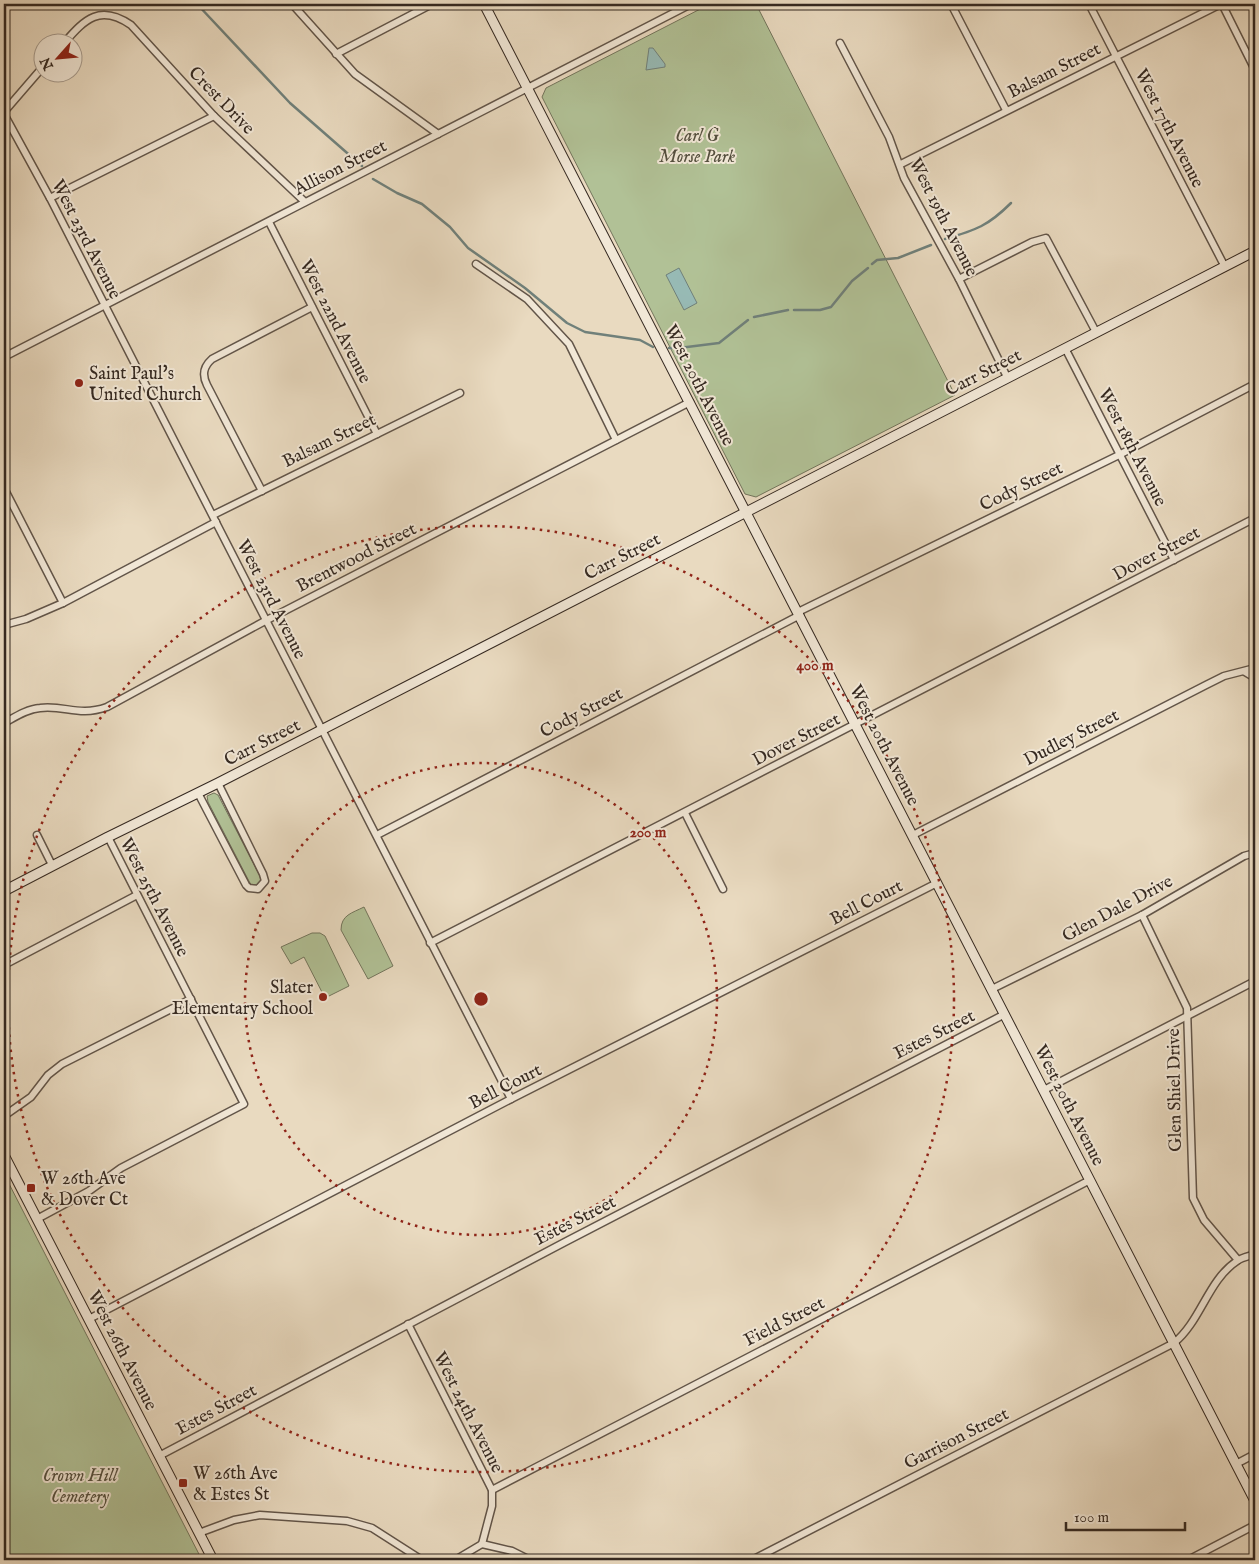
<svg xmlns="http://www.w3.org/2000/svg" width="1259" height="1564" font-family="'IM FELL English',serif">
<rect width="100%" height="100%" fill="#e9dac0"/>
<filter id="stains"><feTurbulence type="fractalNoise" baseFrequency=".004" numOctaves="4"/><feColorMatrix values="0 0 0 0 .2 0 0 0 0 .09 0 0 0 0 .02 0 0 0 .5 -.17"/></filter>
<radialGradient id="worn" r=".72"><stop offset=".6" stop-color="#630" stop-opacity="0"/><stop offset="1" stop-color="#630" stop-opacity=".3"/></radialGradient>
<g fill="#b1c196" stroke="#73755c">
<polygon points="710,4 756,4 955,395 756,497 745,494 542,97 546,88"/>
<polygon points="214,793 218,795 260,876 261,881 257,885 251,885 208,802 207,796"/>
<path d="M 364,907 L 393,966 L 368,979 L 341,930 C 341,915 352,913 364,907 Z"/>
<polygon points="312,933 320,933 325,936 349,986 325,998 304,957 291,964 281,947"/>
<polygon points="4,1174 202,1560 4,1560"/>
</g>
<g fill="#97bab5" stroke="#70807a">
<polygon points="649,48 653,48 665,64 665,67 646,70"/>
<polygon points="679,268 697,303 684,310 666,275"/>
</g>
<g fill="none" stroke-linecap="round" stroke-linejoin="round">
<g stroke="#70807a" stroke-width="2.5">
<polyline points="197,4 290,103 362,166"/>
<polyline points="4,16 13,4"/>
<polyline points="373,179 397,193 422,204 450,227 468,248 525,288 567,323 585,332 640,340 653,347"/>
<path d="M 945,239 C 976,230 988,226 1011,203"/>
<polyline points="872,264 877,260 898,258 931,245"/>
<polyline points="794,310 820,310 831,307 852,281 868,268"/>
<polyline points="754,317 788,310"/>
<polyline points="669,348 674,348"/>
<polyline points="679,348 719,343 748,320"/>
</g>
<g stroke="#625549" stroke-width="9">
<g id="street">
<polyline points="292,4 355,74 438,134"/>
<polyline points="951,4 1006,110"/>
<polyline points="1089,4 1225,267"/>
<polyline points="1222,4 1255,70"/>
<path d="M 65,42 C 85,19 100,4 131,25 L 214,116 L 305,202"/>
<polyline points="840,43 889,137 904,178 959,279 1007,377"/>
<polyline points="336,54 432,4"/>
<polyline points="4,112 42,68"/>
<polyline points="4,114 50,198 511,1099"/>
<polyline points="901,164 1221,4"/>
<polyline points="50,198 214,116"/>
<polyline points="269,222 377,434"/>
<polyline points="476,264 527,299 569,344 616,440"/>
<polyline points="959,279 1032,242 1046,238 1096,332"/>
<polyline points="1065,348 1174,560"/>
<polyline points="4,357 691,4"/>
<polyline points="4,488 63,603"/>
<path d="M 262,491 L 207,385 C 202,375 203,367 212,359 L 312,307"/>
<polyline points="213,515 460,393"/>
<polyline points="798,612 1119,455 1255,384"/>
<polyline points="4,625 26,619 63,603 216,522"/>
<polyline points="1245,672 1255,678"/>
<path d="M 4,723 C 15,717 27,709 40,708 C 66,705 78,717 107,707 L 265,621 L 690,402"/>
<polyline points="198,793 246,885 249,888 258,889 265,881 263,874 218,783"/>
<polyline points="685,813 723,889"/>
<polyline points="37,835 52,865"/>
<polyline points="377,835 800,615"/>
<polyline points="913,835 1206,685 1224,676 1255,668"/>
<polyline points="1142,915 1187,1008 1193,1198 1204,1220 1238,1260"/>
<polyline points="430,943 1255,518"/>
<polyline points="4,965 137,895"/>
<polyline points="992,989 1142,915 1244,856 1255,853"/>
<polyline points="1044,1090 1255,981"/>
<polyline points="4,1116 31,1097 48,1075 62,1064 191,999"/>
<polyline points="37,1219 89,1191 121,1168 244,1104 108,837"/>
<polyline points="89,1319 511,1099 937,883"/>
<polyline points="408,1324 492,1490 492,1506 482,1544"/>
<polyline points="159,1456 565,1242 1005,1014"/>
<polyline points="1236,1464 1255,1454"/>
<polyline points="492,1490 1090,1180"/>
<polyline points="199,1533 234,1520 260,1515 347,1521 372,1528 422,1560"/>
<polyline points="482,1544 512,1551 530,1560"/>
<polyline points="455,1560 482,1544"/>
<path d="M 752,1560 L 1174,1343 C 1201,1321 1208,1280 1237,1261 C 1242,1257 1250,1256 1255,1254"/>
<polyline points="1188,1560 1255,1525"/>
</g>
</g>
<g stroke="#352921" stroke-width="11">
<g id="secondary">
<polyline points="484,4 1255,1501"/>
<polyline points="4,891 108,837 218,783 1255,251"/>
<polyline points="4,1155 213,1560"/>
</g>
</g>
<use href="#street" stroke="#f1e7d6" stroke-width="6"/>
<use href="#secondary" stroke="#f1e7d6" stroke-width="9"/>
</g>
<g fill="none" stroke="#8f2418" stroke-width="2.5" stroke-dasharray="2.5 5">
<circle cx="481" cy="999" r="236"/>
<circle cx="481" cy="999" r="473"/>
</g>
<g fill="#8f2418" stroke="#f1e7d6" stroke-width="2">
<circle cx="79" cy="383" r="5"/>
<circle cx="323" cy="997" r="5"/>
<rect x="26" y="1183" width="10" height="10" rx="2.5"/>
<rect x="178" y="1478" width="10" height="10" rx="2.5"/>
</g>
<g text-anchor="middle" stroke-width="4" stroke-linejoin="round" paint-order="stroke">
<g font-size="18" fill="#352921" stroke="#f1e7d6">
<text transform="translate(1054 70) rotate(-27)" y="6">Balsam Street</text>
<text transform="translate(222 100) rotate(46)" y="6">Crest Drive</text>
<text transform="translate(1170 128) rotate(63)" y="6">West 17th Avenue</text>
<text transform="translate(340 167) rotate(-27)" y="6">Allison Street</text>
<text transform="translate(944 217) rotate(63)" y="6">West 19th Avenue</text>
<text transform="translate(87 239) rotate(63)" y="6">West 23rd Avenue</text>
<text transform="translate(336 321) rotate(63)" y="6">West 22nd Avenue</text>
<text transform="translate(983 372) rotate(-27)" y="6">Carr Street</text>
<text transform="translate(700 385) rotate(63)" y="6">West 20th Avenue</text>
<text transform="translate(329 440) rotate(-26)" y="6">Balsam Street</text>
<text transform="translate(1133 447) rotate(63)" y="6">West 18th Avenue</text>
<text transform="translate(1021 486) rotate(-26)" y="6">Cody Street</text>
<text transform="translate(1156 553) rotate(-28)" y="6">Dover Street</text>
<text transform="translate(622 556) rotate(-27)" y="6">Carr Street</text>
<text transform="translate(356 557) rotate(-27)" y="6">Brentwood Street</text>
<text transform="translate(272 599) rotate(63)" y="6">West 23rd Avenue</text>
<text transform="translate(581 712) rotate(-27)" y="6">Cody Street</text>
<text transform="translate(1071 737) rotate(-27)" y="6">Dudley Street</text>
<text transform="translate(796 739) rotate(-27)" y="6">Dover Street</text>
<text transform="translate(262 742) rotate(-27)" y="6">Carr Street</text>
<text transform="translate(885 745) rotate(63)" y="6">West 20th Avenue</text>
<text transform="translate(155 897) rotate(63)" y="6">West 25th Avenue</text>
<text transform="translate(866 902) rotate(-27)" y="6">Bell Court</text>
<text transform="translate(1117 908) rotate(-28)" y="6">Glen Dale Drive</text>
<text transform="translate(934 1034) rotate(-27)" y="6">Estes Street</text>
<text transform="translate(505 1086) rotate(-27)" y="6">Bell Court</text>
<text transform="translate(1174 1090) rotate(-91)" y="6">Glen Shiel Drive</text>
<text transform="translate(1070 1105) rotate(63)" y="6">West 20th Avenue</text>
<text transform="translate(575 1220) rotate(-27)" y="6">Estes Street</text>
<text transform="translate(784 1321) rotate(-27)" y="6">Field Street</text>
<text transform="translate(123 1350) rotate(63)" y="6">West 26th Avenue</text>
<text transform="translate(216 1409) rotate(-28)" y="6">Estes Street</text>
<text transform="translate(469 1412) rotate(63)" y="6">West 24th Avenue</text>
<text transform="translate(956 1438) rotate(-27)" y="6">Garrison Street</text>
</g>
<g font-size="18" font-style="italic" fill="#544f3e" stroke="#f1e7d6">
<text x="697" y="141">Carl G<tspan x="697" dy="21">Morse Park</tspan></text>
<text x="80" y="1481">Crown Hill<tspan x="80" dy="21">Cemetery</tspan></text>
</g>
<g font-size="18" fill="#352921" stroke="#f1e7d6" text-anchor="start">
<text x="89" y="379">Saint Paul's<tspan x="89" dy="21">United Church</tspan></text>
<text x="313" y="993" text-anchor="end">Slater<tspan x="313" dy="21">Elementary School</tspan></text>
<text x="41" y="1184">W 26th Ave<tspan x="41" dy="21">&amp; Dover Ct</tspan></text>
<text x="193" y="1479">W 26th Ave<tspan x="193" dy="21">&amp; Estes St</tspan></text>
</g>
</g>
<circle cx="481" cy="999" r="8" fill="#8f2418" stroke="#f1e7d6" stroke-width="2.5"/>
<g font-size="15" text-anchor="middle" font-weight="bold" fill="#8f2418" stroke="#f1e7d6" stroke-width="4" stroke-linejoin="round" paint-order="stroke">
<text x="815" y="670">400 m</text>
<text x="648" y="837">200 m</text>
</g>
<rect width="1259" height="1564" fill="none" stroke="#e9dac0" stroke-width="20"/>
<rect x="5" y="5" width="1249" height="1554" fill="none" stroke="#352921" stroke-width="2.5"/>
<rect x="10" y="10" width="1239" height="1544" fill="none" stroke="#352921"/>
<g transform="translate(58 58) rotate(243)"><circle r="24" fill="#f1e7d6" stroke="#a69b8e"/>
<path d="M0-4L9 19L0 12L-9 19Z" fill="#8f2418"/>
<text y="-8" font-size="14" font-weight="bold" text-anchor="middle" fill="#352921">N</text>
</g>
<path d="M1066 1522v8h119v-8" fill="none" stroke="#352921" stroke-width="2.5"/>
<text x="1074" y="1522" font-size="15" fill="#352921" stroke="#f1e7d6" stroke-width="4" paint-order="stroke">100 m</text>
<rect width="100%" height="100%" filter="url(#stains)"/>
<rect width="100%" height="100%" fill="url(#worn)"/>
</svg>
